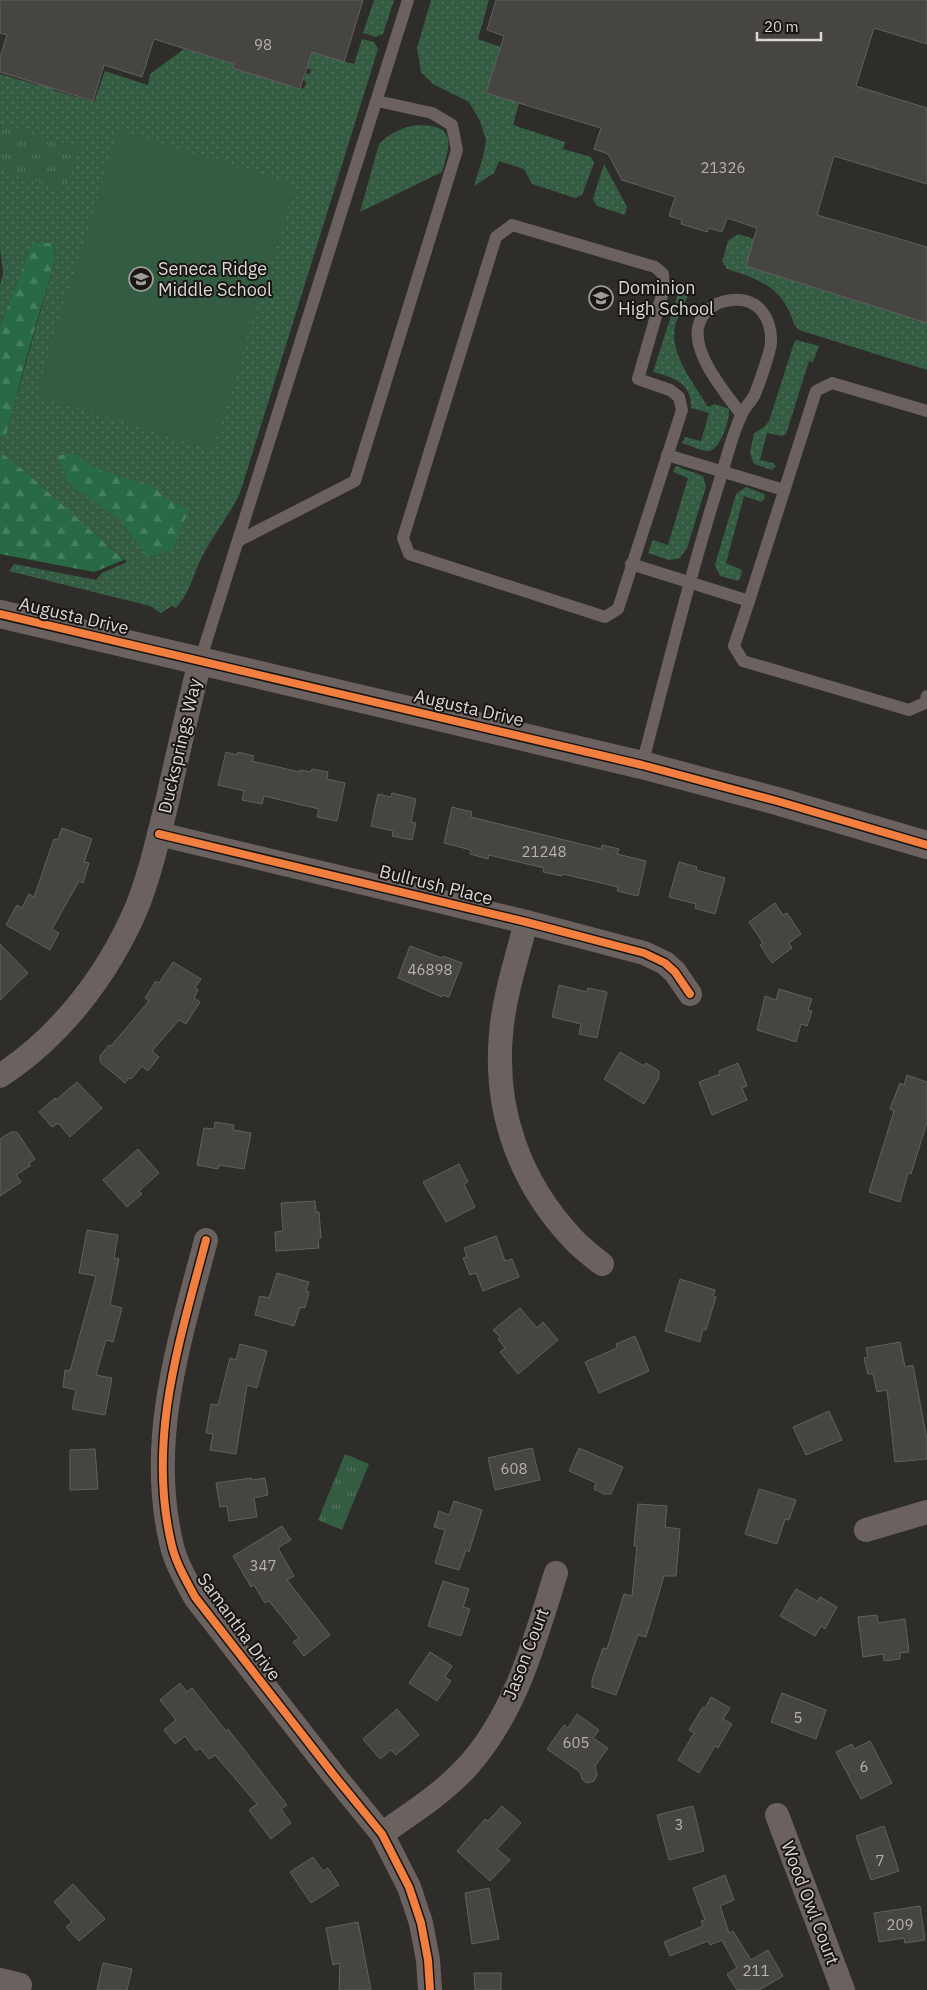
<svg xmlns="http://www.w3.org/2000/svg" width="927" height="1990" font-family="'IBM Plex Sans',sans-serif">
<defs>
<pattern id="grass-dots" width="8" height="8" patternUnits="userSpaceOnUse" patternTransform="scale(1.25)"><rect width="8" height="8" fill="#345c43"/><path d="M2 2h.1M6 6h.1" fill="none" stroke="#51735d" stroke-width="1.8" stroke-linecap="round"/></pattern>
<pattern id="forest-firs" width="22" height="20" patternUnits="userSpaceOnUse" patternTransform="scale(1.25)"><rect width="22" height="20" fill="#276a45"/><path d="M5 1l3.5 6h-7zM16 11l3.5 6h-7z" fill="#467f5f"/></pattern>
<pattern id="park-tufts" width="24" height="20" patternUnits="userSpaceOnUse" patternTransform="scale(1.25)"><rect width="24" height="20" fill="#345c43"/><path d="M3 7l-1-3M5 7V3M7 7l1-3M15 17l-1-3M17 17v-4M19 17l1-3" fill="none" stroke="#51735d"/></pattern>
</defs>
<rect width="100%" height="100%" fill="#2f2d2a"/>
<g fill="url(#grass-dots)">
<polygon points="374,0 394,0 383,34 376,37 363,33"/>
<polygon points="431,0 489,0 478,39 501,47 486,93 519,103 513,125 565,142 563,149 591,157 594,163 582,195 575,198 532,184 524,169 499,161 494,173 474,186 483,157 486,140 480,121 469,102 433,84 421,72 417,48"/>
<path d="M 362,39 L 374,42 L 378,49 L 240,493 C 229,516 213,535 202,557 C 193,574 190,593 176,608 L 172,606 L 161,613 L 150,606 L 9,571 L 14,564 L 96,580 L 102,573 L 127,562 L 0,452 L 0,436 L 6,434 L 55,259 L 52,243 L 32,243 L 0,327 L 0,285 L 3,273 L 0,248 L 0,74 L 38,85 L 50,54 L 63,58 L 53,90 L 94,102 L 105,71 L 148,85 L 150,74 L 184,49 L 234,64 L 233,68 L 300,89 L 304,88 L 306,83 L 304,79 L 306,73 L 310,74 L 311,70 L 307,68 L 312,52 L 354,64 Z"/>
<path d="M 417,125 C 456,125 451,142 442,172 L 360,212 L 379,144 C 391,132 401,128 417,125 Z"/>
<polygon points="604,164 627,207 625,215 597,206 593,199"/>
<path d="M 738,234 L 754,239 L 746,266 L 927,323 L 927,370 L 799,330 C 792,324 792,315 787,307 C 774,283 751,277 727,269 L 722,261 L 728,241 Z"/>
<path d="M 679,291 L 688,293 C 687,301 678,315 675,326 C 669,354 694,383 708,407 L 715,404 L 729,409 C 730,419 721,449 709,451 C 702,452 690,445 682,443 L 685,437 L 701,441 L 709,413 L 691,408 C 692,383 673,377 653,372 Z"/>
<polygon points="796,340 819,346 813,362 809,361 786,434 782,436 767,433 760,460 773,463 776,466 772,470 754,464 750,453 754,433 763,428 769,421 794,343"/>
<polygon points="676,466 703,476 706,487 687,548 680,558 669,560 648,553 653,540 668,545 688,478 673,472"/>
<polygon points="746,487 764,494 765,498 761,502 744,496 726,563 742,570 741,576 738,581 720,576 715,565 736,494"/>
</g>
<g fill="url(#forest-firs)">
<polygon points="32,243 52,243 55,259 27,356 6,435 0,436 0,327"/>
<polygon points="0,452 21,468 124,560 94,572 0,554"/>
<polygon points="72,453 99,470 154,487 167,500 189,509 172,550 147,557 122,521 70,485 57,456"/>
</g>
<g fill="url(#park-tufts)">
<polygon points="5,124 79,148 65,190 0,169 0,140"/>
<polygon points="345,1454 369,1464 342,1530 318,1520"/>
</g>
<polygon fill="#345c43" points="119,130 295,185 212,450 36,395"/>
<g fill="#474542" stroke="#62605d">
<polygon points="0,0 363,0 344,62 312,52 300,89 233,68 234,64 154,39 142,77 104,65 93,101 0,72 0,57 7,35 0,33"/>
<polygon points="496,0 927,0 927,44 874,28 856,86 927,108 927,184 834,156 817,215 927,247 927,323 746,266 757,228 727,218 722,232 709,228 707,232 681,224 682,220 669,216 675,197 622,180 608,154 594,149 601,128 486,93 504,36 487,30"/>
<polygon points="226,752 237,755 238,752 254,756 252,761 300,772 300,770 311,772 312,769 328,772 327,779 345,783 337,821 317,817 319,809 264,796 262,804 242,800 244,791 218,785"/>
<polygon points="392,793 416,799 411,822 416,823 412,840 392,836 393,831 371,826 378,794 391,797"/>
<polygon points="452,807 472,812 471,817 601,849 602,845 619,849 617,854 646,861 638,896 617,891 618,887 563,874 562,876 543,872 544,868 489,855 488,859 470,854 471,850 444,843"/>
<polygon points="62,828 92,839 84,862 89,863 83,883 79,881 52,929 59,933 50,950 6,925 17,905 22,908 29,894 34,897 54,839 58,840"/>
<polygon points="679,862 697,867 696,870 725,878 715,914 695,908 696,904 669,897"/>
<polygon points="775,903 783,915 787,913 801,934 789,943 792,948 772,963 760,945 763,943 749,922"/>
<polygon points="0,944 28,973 0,1000"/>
<polygon points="410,946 442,958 443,956 462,963 449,997 443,995 442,997 398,978"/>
<polygon points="173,962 201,979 195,988 198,990 194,998 200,1002 186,1024 179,1020 152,1051 159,1057 148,1071 142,1066 131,1079 129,1078 125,1083 100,1062 100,1056 109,1045 111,1046 149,1001 145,998 156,981 159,983"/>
<polygon points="559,985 587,992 588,988 607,992 597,1038 579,1034 581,1024 552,1017"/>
<polygon points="779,989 812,999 808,1010 812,1011 807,1026 801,1024 796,1042 757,1030 765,996 776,1000"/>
<polygon points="620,1052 644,1066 646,1063 659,1071 659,1078 644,1104 604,1079"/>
<polygon points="738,1063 747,1086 742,1088 747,1100 712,1115 699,1082 720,1074 719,1071"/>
<polygon points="907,1075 927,1082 927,1122 911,1174 908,1173 900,1202 869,1192 894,1111 890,1109 900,1083 904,1085"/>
<polygon points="77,1082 102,1108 70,1137 58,1123 52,1127 39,1112 55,1098 56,1100"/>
<polygon points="215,1122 234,1125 233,1130 251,1133 244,1169 219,1165 218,1169 197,1165 204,1128 214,1129"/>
<polygon points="11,1132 17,1132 35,1159 29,1163 30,1166 16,1175 21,1182 0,1196 0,1139"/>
<polygon points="138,1149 159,1173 139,1191 142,1194 127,1207 103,1180"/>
<polygon points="459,1164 468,1182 464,1184 475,1207 446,1222 423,1182"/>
<polygon points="315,1201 316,1212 319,1212 321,1238 318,1238 319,1248 276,1251 275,1232 283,1231 281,1203"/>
<polygon points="87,1230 118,1235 114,1258 119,1259 110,1305 122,1308 113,1342 106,1340 96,1375 112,1378 105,1415 72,1409 76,1390 63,1387 65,1370 70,1371 96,1276 79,1273"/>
<polygon points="496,1236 505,1261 512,1259 519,1277 483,1291 476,1273 470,1275 463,1258 467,1257 464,1248"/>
<polygon points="277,1273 309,1282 306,1291 309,1292 305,1308 300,1307 294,1326 255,1315 260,1296 269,1298"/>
<polygon points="680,1279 715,1290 713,1296 716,1297 706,1330 703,1329 700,1342 665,1331"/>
<polygon points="520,1308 537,1328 543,1322 558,1340 518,1374 500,1352 505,1348 498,1339 500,1337 493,1330"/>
<polygon points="635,1336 649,1371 599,1393 585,1362 617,1348 616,1344"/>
<polygon points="900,1342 905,1367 913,1365 927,1440 927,1459 895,1462 887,1390 877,1392 873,1374 868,1374 864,1358 868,1357 866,1348"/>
<polygon points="240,1344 267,1351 257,1388 247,1385 236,1454 210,1450 213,1434 206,1433 211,1404 218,1405 230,1358 236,1360"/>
<polygon points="829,1411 842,1440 806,1455 793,1427"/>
<polygon points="532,1448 540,1480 495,1490 488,1458"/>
<polygon points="579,1448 623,1467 611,1494 604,1494 594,1489 596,1483 569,1471"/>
<polygon points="95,1449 98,1489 70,1490 70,1450"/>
<polygon points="251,1478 252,1480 265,1478 268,1495 254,1498 257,1517 229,1521 227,1506 220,1507 216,1483"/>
<polygon points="759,1489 796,1500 789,1520 785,1519 777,1544 745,1534"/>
<polygon points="454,1501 482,1510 469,1552 466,1550 459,1570 435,1563 445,1530 434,1527 439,1511 449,1515"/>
<polygon points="638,1504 667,1506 665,1527 680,1529 676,1576 664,1576 646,1637 638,1635 616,1695 592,1687 592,1680 603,1648 607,1649 624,1594 632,1596 637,1546 634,1546"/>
<polygon points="282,1526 291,1540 278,1548 294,1576 287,1580 330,1635 304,1656 293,1642 299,1638 269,1601 265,1603 254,1585 251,1587 233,1556"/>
<polygon points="443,1581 469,1589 463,1607 470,1609 461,1636 428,1626"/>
<polygon points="796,1589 817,1601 820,1597 837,1607 825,1629 821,1626 815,1636 780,1616"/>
<polygon points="877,1615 878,1623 905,1619 909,1652 900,1653 900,1659 884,1661 883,1654 863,1657 858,1617"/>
<polygon points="430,1652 452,1666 445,1677 451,1681 437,1701 409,1683"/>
<polygon points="180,1683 187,1692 192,1688 226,1731 228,1729 287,1805 281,1809 291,1823 271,1839 249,1810 257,1804 215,1755 209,1759 200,1748 196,1751 185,1736 175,1744 164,1730 176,1720 160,1700"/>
<polygon points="782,1693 826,1710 816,1739 771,1722"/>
<polygon points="711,1697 730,1708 723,1719 732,1724 718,1748 715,1746 699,1773 678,1760 694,1733 689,1730 703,1707 705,1708"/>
<polygon points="397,1709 419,1735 396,1755 391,1750 380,1759 363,1739"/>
<polygon points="577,1714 599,1730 593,1738 608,1748 595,1766 597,1775 594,1781 587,1783 582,1779 580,1772 547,1749 564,1725 568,1728"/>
<polygon points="870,1741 892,1783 861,1799 836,1752 852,1744 854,1749"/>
<polygon points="502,1806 521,1823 497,1849 510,1860 490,1881 457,1851 485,1819 488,1821"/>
<polygon points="693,1806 704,1851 669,1860 657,1815"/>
<polygon points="884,1826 899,1871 871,1880 856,1836"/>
<polygon points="313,1857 323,1871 328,1868 339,1885 311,1903 290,1872"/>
<polygon points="725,1875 734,1900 720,1906 729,1933 733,1931 751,1960 768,1950 783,1976 759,1990 737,1990 727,1974 737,1968 722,1940 710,1945 708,1941 670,1956 664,1942 703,1926 701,1921 705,1920 693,1888"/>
<polygon points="73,1884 105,1919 79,1941 66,1927 72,1922 54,1902"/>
<polygon points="489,1888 499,1939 472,1944 465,1893"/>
<polygon points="920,1906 925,1940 905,1943 904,1938 879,1942 874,1913"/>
<polygon points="358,1922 371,1990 339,1990 340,1963 333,1965 326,1928"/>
<polygon points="103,1963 132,1969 127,1990 97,1990"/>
<polygon points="474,1973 501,1973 501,1990 475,1990"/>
</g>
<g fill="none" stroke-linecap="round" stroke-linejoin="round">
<g stroke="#6b6260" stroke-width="12">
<polygon points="512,225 655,267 663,274 664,288 638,379 670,390 679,397 682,410 618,609 605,617 409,554 403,538 496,237"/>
<polyline points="667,455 784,490"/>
<polyline points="238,541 355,481 457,150 452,125 432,113 377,101"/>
<polyline points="631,564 749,601 734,646 743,661 909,710 925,703 927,696"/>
<polyline points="749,601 816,391 832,383 927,411"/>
<polyline points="200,661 408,0"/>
<path d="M 642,765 C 668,666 692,567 723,470 C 728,452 733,433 741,416 C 744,408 751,402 755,394 C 759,384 770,353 771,343 C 772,319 759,297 732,300 C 721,301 714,304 706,312 C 679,340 724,391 741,414"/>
</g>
<g stroke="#6b6260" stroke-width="24">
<polyline points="159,834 526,922 644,953 665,963 675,972 690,994"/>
<path d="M 526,922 C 517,958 504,996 501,1034 C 494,1111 520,1183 573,1239 C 581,1248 592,1256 602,1264"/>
<path d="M 0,1076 C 61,1036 108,975 137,907 C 151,872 159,834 168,798 C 178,752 189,706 200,661"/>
<path d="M 206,1240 C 180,1340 147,1438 171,1542 C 175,1562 186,1580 195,1597 L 333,1774 L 382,1834 L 409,1887 L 421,1923 L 428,1960 L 430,1990"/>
<polyline points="866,1530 927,1512"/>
<polyline points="777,1815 843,1990"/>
<path d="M 382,1834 C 411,1813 442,1794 466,1768 C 515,1715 535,1640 556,1573"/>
<polyline points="0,1980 20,1985"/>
</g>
<polyline stroke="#6b6260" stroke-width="28" points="0,614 642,765 777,801 927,845"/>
<g stroke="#181513" stroke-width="11">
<g id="cycleway">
<polyline points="0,614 642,765 777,801 927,845"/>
<polyline points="159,834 526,922 644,953 665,963 675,972 690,994"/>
<path d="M 206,1240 C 180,1340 147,1438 171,1542 C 175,1562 186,1580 195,1597 L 333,1774 L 382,1834 L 409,1887 L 421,1923 L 428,1960 L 430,1990"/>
</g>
</g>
<use href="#cycleway" stroke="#f27e40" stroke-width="8"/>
</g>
<defs>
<g id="school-ring" transform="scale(1.25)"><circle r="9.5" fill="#181513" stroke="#9e9c98" stroke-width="1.5"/><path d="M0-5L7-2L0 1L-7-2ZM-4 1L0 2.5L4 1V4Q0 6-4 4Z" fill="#9e9c98"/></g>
</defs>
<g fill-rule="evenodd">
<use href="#school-ring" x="141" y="279"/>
<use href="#school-ring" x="601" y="298"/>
</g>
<g text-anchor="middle" stroke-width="4" stroke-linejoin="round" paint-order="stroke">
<g font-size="15" fill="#b5b2b0">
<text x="263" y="50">98</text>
<text x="723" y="173">21326</text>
<text x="544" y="857">21248</text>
<text x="430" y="975">46898</text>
<text x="514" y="1474">608</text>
<text x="263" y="1571">347</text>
<text x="798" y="1723">5</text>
<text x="576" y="1748">605</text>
<text x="864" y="1772">6</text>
<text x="679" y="1830">3</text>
<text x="880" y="1866">7</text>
<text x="900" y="1930">209</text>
<text x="756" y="1976">211</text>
</g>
<g font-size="18" fill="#dad7d4" stroke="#181513" text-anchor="start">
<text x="158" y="275">Seneca Ridge<tspan x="158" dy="21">Middle School</tspan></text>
<text x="618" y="294">Dominion<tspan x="618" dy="21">High School</tspan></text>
</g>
<g font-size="18" fill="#dad7d4" stroke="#181513">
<text transform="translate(74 616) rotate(13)" y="6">Augusta Drive</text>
<text transform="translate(469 708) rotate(13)" y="6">Augusta Drive</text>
<text transform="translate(180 746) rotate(-77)" y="6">Ducksprings Way</text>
<text transform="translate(436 885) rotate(14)" y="6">Bullrush Place</text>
<text transform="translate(239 1627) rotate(54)" y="6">Samantha Drive</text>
<text transform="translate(526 1654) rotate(-69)" y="6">Jason Court</text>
<text transform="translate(810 1903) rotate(69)" y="6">Wood Owl Court</text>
</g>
</g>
<path d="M757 32v8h64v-8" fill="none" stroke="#dad7d4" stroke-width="2.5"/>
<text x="764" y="32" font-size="15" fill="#dad7d4" stroke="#181513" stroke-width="4" paint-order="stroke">20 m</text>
</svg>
